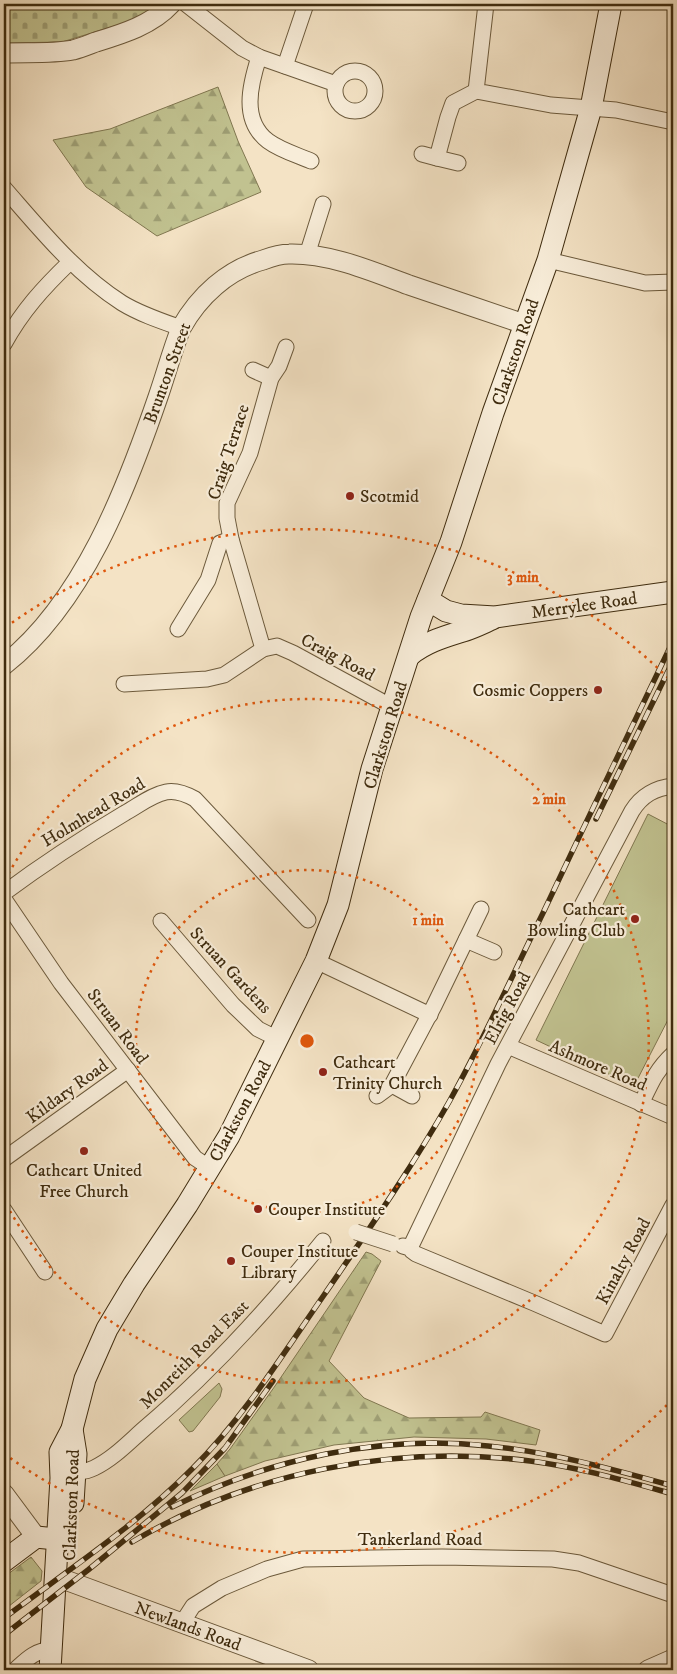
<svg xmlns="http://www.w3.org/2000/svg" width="677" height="1674" font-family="'IM FELL DW Pica',serif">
<defs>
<pattern id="forest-firs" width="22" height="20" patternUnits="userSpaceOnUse" patternTransform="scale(1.25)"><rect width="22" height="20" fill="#c1c290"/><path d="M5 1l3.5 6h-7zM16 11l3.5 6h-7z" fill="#9e9e74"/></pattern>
<pattern id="cemetery-stones" width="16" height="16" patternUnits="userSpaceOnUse" patternTransform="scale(1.25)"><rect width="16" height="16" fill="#c1c290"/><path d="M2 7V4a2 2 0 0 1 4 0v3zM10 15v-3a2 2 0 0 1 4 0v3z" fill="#9e9e74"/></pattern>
</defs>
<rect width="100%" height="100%" fill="#f4e3c5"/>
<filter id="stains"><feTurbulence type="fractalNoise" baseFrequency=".004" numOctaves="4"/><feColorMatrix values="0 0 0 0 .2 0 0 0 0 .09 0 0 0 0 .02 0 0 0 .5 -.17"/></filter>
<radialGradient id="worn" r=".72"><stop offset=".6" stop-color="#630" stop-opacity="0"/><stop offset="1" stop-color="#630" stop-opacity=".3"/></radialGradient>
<g fill="#c1c290" stroke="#807750">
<polygon points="648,814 673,827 673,1010 634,1086 536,1040"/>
<polygon points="219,1383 222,1389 220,1397 193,1431 189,1432 179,1420"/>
<polygon points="217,1464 225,1476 190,1491"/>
</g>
<g fill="url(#forest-firs)" stroke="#807750">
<polygon points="218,87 238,141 261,192 157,236 86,187 53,140 110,129"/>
<polygon points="366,1252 372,1254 381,1261 329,1361 364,1398 409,1418 481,1417 485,1412 540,1430 536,1445 486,1439 414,1437 334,1445 265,1461 225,1476 217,1464 230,1449 275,1386"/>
<polygon points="31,1557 42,1571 41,1581 4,1610 4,1577"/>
</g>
<polygon fill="url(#cemetery-stones)" stroke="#807750" points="4,4 159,4 134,20 62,42 4,43"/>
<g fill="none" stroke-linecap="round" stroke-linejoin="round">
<g stroke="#6c5a3c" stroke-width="17">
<g id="minor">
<polyline points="186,4 242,48 259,57 336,84"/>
<polyline points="486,4 476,91 551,105 616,110 673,122"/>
<path d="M 259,57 C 250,85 241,120 268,141 C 280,150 297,155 311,161"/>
<polyline points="285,66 306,4"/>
<circle cx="355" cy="91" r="20"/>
<polyline points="422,154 437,158 448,117 453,103 476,91"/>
<polyline points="437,158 458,163"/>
<path d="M 4,188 C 40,229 75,273 122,303 C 140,314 161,321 181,328"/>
<polyline points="307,255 323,204"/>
<polyline points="548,260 645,283 673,282"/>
<path d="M 4,344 C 22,311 43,288 70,262"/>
<polyline points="253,370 271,378"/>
<polyline points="178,629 208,580 220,543 231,539"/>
<polyline points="263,649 231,539 227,518 227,503 250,453 271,378 279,366 286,347"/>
<polyline points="124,684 207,679 224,675 263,649 277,646 293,653 392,707"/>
<path d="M 4,893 C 43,864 83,838 125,813 C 138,806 151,795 166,792 C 176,790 186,794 195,799 L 308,920"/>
<polyline points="4,899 61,983 195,1158 210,1168"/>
<polyline points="161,921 233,1005 258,1029 278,1039"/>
<polyline points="466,940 494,952"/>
<polyline points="316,961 430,1015"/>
<polyline points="508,1046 673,1117"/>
<polyline points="392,1085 412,1096"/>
<polyline points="377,1096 392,1085 434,1006 481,909"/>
<path d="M 641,1104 C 651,1083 656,1070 673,1054"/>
<polyline points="4,1159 128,1070"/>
<polyline points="4,1210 45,1272"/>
<polyline points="403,1246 410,1248 412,1251 416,1254 534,1303 605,1334 673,1205"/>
<path d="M 410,1248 L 498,1064 L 632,811 C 642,795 655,788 673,786"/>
<path d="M 76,1471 C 82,1472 88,1471 94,1468 C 113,1459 129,1442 145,1428 C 211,1372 269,1308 323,1241"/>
<polyline points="182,1623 193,1606 222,1588 267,1569 303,1559 442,1557 553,1559 579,1563 673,1595"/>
<path d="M 15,1670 C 26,1660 35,1650 51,1650"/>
</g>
</g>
<g stroke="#6c5a3c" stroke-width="21">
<g id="tertiary">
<path d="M 4,53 C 27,52 51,54 73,50 C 81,48 88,45 96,42 C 122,34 152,25 171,4"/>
<path d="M 4,665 C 83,603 126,490 158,397 C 166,374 172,351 181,328 C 199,296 227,270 263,260 C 271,257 280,254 289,254 C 330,253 371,271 409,285 C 447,298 486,311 524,324"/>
<polyline points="4,1494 36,1537"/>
<polyline points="68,1581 309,1670"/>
<polyline points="648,1670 673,1659"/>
</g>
</g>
<g stroke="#3f2c0f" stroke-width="23">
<g id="secondary">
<polyline points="428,600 446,611 461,615 495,617 673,592"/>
<path d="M 410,655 C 426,642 444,637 463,631 C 473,628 483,623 492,619"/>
<polyline points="72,1429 76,1454 73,1503"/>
<polyline points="4,1561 36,1537 56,1539"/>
<polyline points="50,1670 61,1478 60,1452 72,1429 85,1379 107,1329 134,1284 187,1205 229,1136 316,961 338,905 372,769 421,617 451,542 493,413 548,260 591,108 611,4"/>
</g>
</g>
<use href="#minor" stroke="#f8edd9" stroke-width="15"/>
<use href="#tertiary" stroke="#f8edd9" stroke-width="19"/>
<use href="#secondary" stroke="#f8edd9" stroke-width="21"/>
<g stroke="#3f2c0f" stroke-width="5.5">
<g id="rail">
<polyline points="596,819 673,661"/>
<path d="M 172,1507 C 269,1459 381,1434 488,1446 C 551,1452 612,1469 673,1486"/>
<path d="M 132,1542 C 250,1472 394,1444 530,1461 C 578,1467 626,1481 673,1494"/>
<path d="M 4,1618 C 67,1571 138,1524 193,1468 C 244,1417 283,1354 324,1295 C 367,1232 411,1169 449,1102 C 483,1041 512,976 543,913 C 586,822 630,731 673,641"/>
<polyline points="4,1635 88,1570 182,1493 225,1448 273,1381"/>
</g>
</g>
<use href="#rail" stroke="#f8edd9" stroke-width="4" stroke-dasharray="11" stroke-linecap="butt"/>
<g stroke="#6c5a3c" stroke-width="17" stroke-linecap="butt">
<polyline id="minor-bridge" points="356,1232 393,1244"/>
</g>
<use href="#minor-bridge" stroke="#f8edd9" stroke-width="15"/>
</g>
<g fill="none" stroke="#e0570c" stroke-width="2.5" stroke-dasharray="2.5 5">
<circle cx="307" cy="1041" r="171"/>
<path d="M5 880A342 342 0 1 1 5 1202"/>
<path d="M672 1400A512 512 0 0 1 6 1455M6 627A512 512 0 0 1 672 682"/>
</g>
<g fill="#8f2418" stroke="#f8edd9" stroke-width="2">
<circle cx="350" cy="496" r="5"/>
<circle cx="598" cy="690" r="5"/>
<circle cx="635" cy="919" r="5"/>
<circle cx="323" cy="1072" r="5"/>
<circle cx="84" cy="1151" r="5"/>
<circle cx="258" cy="1209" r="5"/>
<circle cx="231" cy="1261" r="5"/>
</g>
<g text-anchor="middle" stroke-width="4.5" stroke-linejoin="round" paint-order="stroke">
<g font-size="18" fill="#3f2c0f" stroke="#f8edd9">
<text transform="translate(515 352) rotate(-71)" y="6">Clarkston Road</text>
<text transform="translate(167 373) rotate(-70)" y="6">Brunton Street</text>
<text transform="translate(228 452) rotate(-72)" y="6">Craig Terrace</text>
<text transform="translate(584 605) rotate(-8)" y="6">Merrylee Road</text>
<text transform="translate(338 657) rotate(28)" y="6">Craig Road</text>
<text transform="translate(385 735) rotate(-73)" y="6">Clarkston Road</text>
<text transform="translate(93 812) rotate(-31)" y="6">Holmhead Road</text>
<text transform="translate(231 970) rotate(47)" y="6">Struan Gardens</text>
<text transform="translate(507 1008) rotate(-62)" y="6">Elrig Road</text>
<text transform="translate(118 1026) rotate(53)" y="6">Struan Road</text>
<text transform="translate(598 1065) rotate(23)" y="6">Ashmore Road</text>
<text transform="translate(67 1091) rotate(-36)" y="6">Kildary Road</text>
<text transform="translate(240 1111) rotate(-62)" y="6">Clarkston Road</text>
<text transform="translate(623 1261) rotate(-62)" y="6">Kinalty Road</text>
<text transform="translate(194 1354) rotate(-45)" y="6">Monreith Road East</text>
<text transform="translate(71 1505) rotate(-88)" y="6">Clarkston Road</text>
<text x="420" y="1545">Tankerland Road</text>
<text transform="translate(188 1626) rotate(20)" y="6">Newlands Road</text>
</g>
<g font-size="18" fill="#3f2c0f" stroke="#f8edd9" text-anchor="start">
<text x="360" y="502">Scotmid</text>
<text x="588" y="696" text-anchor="end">Cosmic Coppers</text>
<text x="625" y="915" text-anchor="end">Cathcart<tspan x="625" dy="21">Bowling Club</tspan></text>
<text x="333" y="1068">Cathcart<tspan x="333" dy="21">Trinity Church</tspan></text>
<text x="84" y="1176" text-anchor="middle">Cathcart United<tspan x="84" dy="21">Free Church</tspan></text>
<text x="268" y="1215">Couper Institute</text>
<text x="241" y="1257">Couper Institute<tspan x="241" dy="21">Library</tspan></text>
</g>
</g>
<circle cx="307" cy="1041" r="8" fill="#e0570c" stroke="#f8edd9" stroke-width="2.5"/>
<g font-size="15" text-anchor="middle" font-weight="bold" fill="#e0570c" stroke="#f8edd9" stroke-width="4.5" stroke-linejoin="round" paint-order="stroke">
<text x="523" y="582">3 min</text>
<text x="549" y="804">2 min</text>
<text x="428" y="925">1 min</text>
</g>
<rect width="677" height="1674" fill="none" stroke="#f4e3c5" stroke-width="20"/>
<rect x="5" y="5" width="667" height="1664" fill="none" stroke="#3f2c0f" stroke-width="2.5"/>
<rect x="10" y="10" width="657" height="1654" fill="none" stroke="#3f2c0f"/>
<rect width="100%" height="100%" filter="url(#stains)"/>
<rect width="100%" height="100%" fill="url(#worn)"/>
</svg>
